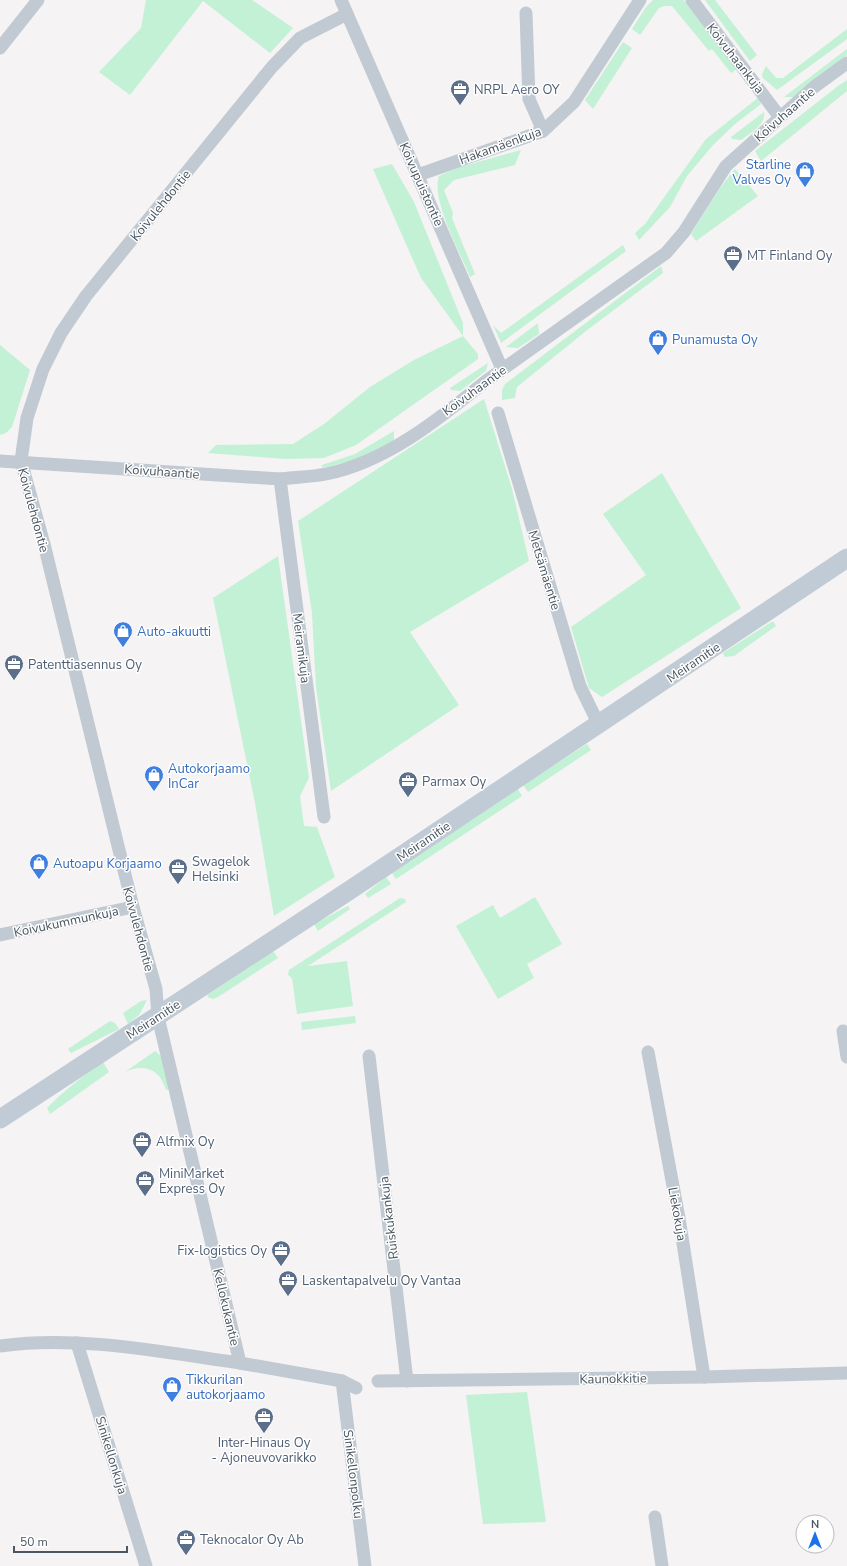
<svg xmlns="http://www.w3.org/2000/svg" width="847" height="1566" font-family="'Nunito Sans',sans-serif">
<rect width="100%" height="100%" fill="#f5f3f3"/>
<g fill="#c3f1d5">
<polygon points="146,0 252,0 293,28 270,53 203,1 130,95 99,72 141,28"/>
<polygon points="653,0 683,0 687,3 737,69 731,73 712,49 709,51 672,6 664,6 659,8 640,35 632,29 646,7"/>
<polygon points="705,0 715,0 757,55 750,61"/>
<polygon points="847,29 847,39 777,90 763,78 762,74 766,66 776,78 783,78"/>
<polygon points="623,42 632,48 593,109 585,100"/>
<polygon points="847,49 847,55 793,97 784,97"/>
<polygon points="847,80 847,91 761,161 755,151 838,86"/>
<polygon points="759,97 761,104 735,124 713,145 687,176 670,207 639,240 635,233 645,224 706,139"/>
<path d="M 764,112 C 766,125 750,133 741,140 L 732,139 L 731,137 Z"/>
<path d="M 521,150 L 515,165 L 454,180 L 444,190 L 453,213 L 452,218 L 475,274 L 470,277 C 460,252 431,200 439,176 L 456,168 Z"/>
<polygon points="392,164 414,202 463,323 463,336 478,354 478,359 356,445 324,458 285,459 208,453 216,445 293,444 324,424 370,387 414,360 463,336 421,278 373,169"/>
<polygon points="735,169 758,196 696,241 691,234 720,188"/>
<polygon points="623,245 626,251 501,343 493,325 501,333"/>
<polygon points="661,266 663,273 586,331 517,387 515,398 502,400 502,390 505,384"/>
<polygon points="538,323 539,334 518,348 506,347"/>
<polygon points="0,345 30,370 12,427 6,433 0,435"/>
<polygon points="488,363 486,371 460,391 451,390 450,388"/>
<polygon points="484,399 512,489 529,561 410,632 459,705 331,791 316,687 312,613 298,521"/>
<polygon points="394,431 394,441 355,460 322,468 322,465 355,454"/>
<polygon points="662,473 741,608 602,697 589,688 571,627 646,575 603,514"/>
<polygon points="278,556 309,778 300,796 304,826 317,827 335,877 274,916 255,803 213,598"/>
<polygon points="773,621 776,626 734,656 725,657 723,653"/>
<polygon points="587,744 591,750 528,792 523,785"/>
<polygon points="518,789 522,796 396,879 392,873"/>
<polygon points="386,877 391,884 368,898 365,894"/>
<polygon points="535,897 562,944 527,964 534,978 498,999 456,926 493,905 500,918"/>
<polygon points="400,898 405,899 406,902 308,966 347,961 353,1006 297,1014 292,978 288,975 289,970"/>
<polygon points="348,906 350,909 318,931 314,924"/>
<polygon points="273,951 278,958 218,997 214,999 209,998 207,995"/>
<polygon points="147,1000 139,1015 128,1024 123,1013 141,1001"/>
<polygon points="355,1016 356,1023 302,1030 301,1022"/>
<polygon points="110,1021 115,1023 119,1029 71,1053 68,1049"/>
<path d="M 155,1051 L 161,1056 L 171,1089 L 166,1090 C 160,1069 144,1063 125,1072 Z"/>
<path d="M 103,1062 L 109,1072 L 50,1114 L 47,1108 C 64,1091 82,1076 103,1062 Z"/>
<polygon points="527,1392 546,1522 483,1524 466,1395"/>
</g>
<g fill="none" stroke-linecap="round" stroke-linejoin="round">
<g stroke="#c1cad2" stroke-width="13">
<polyline points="341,0 502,369"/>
<polyline points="692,0 779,116"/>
<polyline points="526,13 529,99 543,131"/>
<polyline points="0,48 38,0"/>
<polyline points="418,175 543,131 574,102 640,0"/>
<polyline points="498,413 580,686 599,725"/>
<path d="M 0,461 L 280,479 C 295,477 311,477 326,474 C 386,462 439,419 486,381 L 666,253 L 684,232 L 726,166 L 814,87 L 847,63"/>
<polyline points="280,479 324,817"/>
<polyline points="0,935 133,907"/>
<polyline points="843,1031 847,1057"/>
<polyline points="648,1052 679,1218 704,1377"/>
<polyline points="369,1056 407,1381"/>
<polyline points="77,1343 146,1566"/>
<path d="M 0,1346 C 79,1335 161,1352 240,1363 L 158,1017 L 156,989 L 133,907 L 44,544 L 21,461 L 27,418 L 43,369 L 61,333 L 86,296 L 272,67 L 300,38 L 347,14"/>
<polyline points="240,1363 342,1381 356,1388"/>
<polyline points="342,1381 365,1566"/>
<polyline points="378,1381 704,1377 847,1373"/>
<polyline points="655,1517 662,1566"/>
</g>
<polyline stroke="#c1cbd6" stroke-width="19" points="0,1119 350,890 847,558"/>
</g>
<defs>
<g id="office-pin" transform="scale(1)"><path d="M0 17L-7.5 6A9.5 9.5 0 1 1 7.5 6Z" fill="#5c6f8a" stroke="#fff"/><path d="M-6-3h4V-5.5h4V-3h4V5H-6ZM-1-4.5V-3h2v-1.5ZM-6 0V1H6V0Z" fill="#fff"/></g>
<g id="shop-pin" transform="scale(1)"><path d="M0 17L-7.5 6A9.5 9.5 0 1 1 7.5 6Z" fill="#3f7fe0" stroke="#fff"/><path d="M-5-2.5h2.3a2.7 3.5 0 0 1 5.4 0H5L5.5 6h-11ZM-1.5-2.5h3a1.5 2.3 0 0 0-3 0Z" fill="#fff"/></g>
</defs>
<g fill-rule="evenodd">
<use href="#office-pin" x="460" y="89"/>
<use href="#shop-pin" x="805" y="171"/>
<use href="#office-pin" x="733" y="255"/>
<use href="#shop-pin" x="658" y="339"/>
<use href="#shop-pin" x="123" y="631"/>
<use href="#office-pin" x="14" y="664"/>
<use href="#shop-pin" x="154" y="775"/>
<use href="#office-pin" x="408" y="781"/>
<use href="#shop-pin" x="39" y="863"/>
<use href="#office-pin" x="178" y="868"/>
<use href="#office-pin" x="142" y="1141"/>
<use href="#office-pin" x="145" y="1180"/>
<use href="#office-pin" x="281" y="1250"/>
<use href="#office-pin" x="288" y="1280"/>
<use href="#shop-pin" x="172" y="1386"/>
<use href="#office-pin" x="264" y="1417"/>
<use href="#office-pin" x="186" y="1539"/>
</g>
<g text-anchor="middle" stroke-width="3" stroke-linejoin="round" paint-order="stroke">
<g font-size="13" fill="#4a5661" stroke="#fff">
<text transform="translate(736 58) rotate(52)" y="5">Koivuhaankuja</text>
<text transform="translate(784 114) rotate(-41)" y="5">Koivuhaantie</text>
<text transform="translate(500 145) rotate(-20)" y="5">Hakamäenkuja</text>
<text transform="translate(422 184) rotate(66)" y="5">Koivupuistontie</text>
<text transform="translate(160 205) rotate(-51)" y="5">Koivulehdontie</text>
<text transform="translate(474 390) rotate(-36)" y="5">Koivuhaantie</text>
<text transform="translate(162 471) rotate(4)" y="5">Koivuhaantie</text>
<text transform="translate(34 510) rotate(75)" y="5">Koivulehdontie</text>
<text transform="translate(545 570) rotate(73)" y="5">Metsämäentie</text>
<text transform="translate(302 648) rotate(83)" y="5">Meiramikuja</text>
<text transform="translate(693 662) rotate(-34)" y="5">Meiramitie</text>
<text transform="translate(423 841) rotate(-34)" y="5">Meiramitie</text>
<text transform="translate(66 921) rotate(-12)" y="5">Koivukummunkuja</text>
<text transform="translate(139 929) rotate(75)" y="5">Koivulehdontie</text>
<text transform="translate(153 1019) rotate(-33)" y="5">Meiramitie</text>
<text transform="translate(678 1214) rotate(80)" y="5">Liekokuja</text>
<text transform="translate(388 1218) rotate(-97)" y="5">Ruiskukankuja</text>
<text transform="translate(227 1307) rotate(77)" y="5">Kellokukantie</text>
<text transform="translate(613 1378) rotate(-1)" y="5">Kaunokkitie</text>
<text transform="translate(112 1455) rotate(73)" y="5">Sinikellonkuja</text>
<text transform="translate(354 1474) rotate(83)" y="5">Sinikellonpolku</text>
</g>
<g font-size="13" fill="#4e5e75" stroke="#fff" text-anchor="start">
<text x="474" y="94">NRPL Aero OY</text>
<text x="747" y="260">MT Finland Oy</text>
<text x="28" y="669">Patenttiasennus Oy</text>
<text x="422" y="786">Parmax Oy</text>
<text x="192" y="866">Swagelok<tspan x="192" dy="15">Helsinki</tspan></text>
<text x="156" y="1146">Alfmix Oy</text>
<text x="159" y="1178">MiniMarket<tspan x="159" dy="15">Express Oy</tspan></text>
<text x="267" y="1255" text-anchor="end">Fix-logistics Oy</text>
<text x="302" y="1285">Laskentapalvelu Oy Vantaa</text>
<text x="264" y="1447" text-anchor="middle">Inter-Hinaus Oy<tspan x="264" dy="15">- Ajoneuvovarikko</tspan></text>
<text x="200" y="1544">Teknocalor Oy Ab</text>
</g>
<g font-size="13" fill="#366cbe" stroke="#fff" text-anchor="start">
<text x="791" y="169" text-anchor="end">Starline<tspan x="791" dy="15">Valves Oy</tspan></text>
<text x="672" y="344">Punamusta Oy</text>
<text x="137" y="636">Auto-akuutti</text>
<text x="168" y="773">Autokorjaamo<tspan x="168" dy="15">InCar</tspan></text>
<text x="53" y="868">Autoapu Korjaamo</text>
<text x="186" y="1384">Tikkurilan<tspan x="186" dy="15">autokorjaamo</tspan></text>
</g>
</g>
<g transform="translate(815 1534)"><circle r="19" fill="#ffffff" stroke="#b7bbc0"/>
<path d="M0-3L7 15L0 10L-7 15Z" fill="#1a73e8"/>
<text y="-6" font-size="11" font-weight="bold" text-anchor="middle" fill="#4a5661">N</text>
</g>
<path d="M14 1546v6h113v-6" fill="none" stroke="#4a5661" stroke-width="2"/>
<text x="20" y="1546" font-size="12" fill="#4a5661" stroke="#ffffff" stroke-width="3" paint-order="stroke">50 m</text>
</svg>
